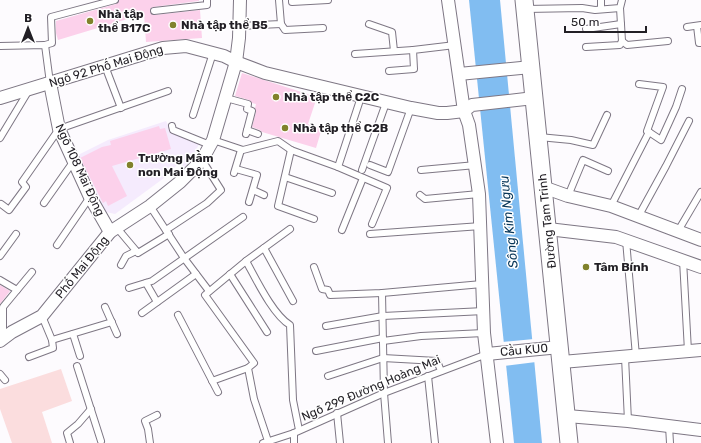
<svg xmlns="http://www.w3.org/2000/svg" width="701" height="443" font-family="Rubik,sans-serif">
<rect width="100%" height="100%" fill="#fdfbfe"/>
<polygon fill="#f5ebfd" points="166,121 171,131 200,142 193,156 184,168 180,162 164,178 115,214 106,212 95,197 78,155 108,140"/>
<polygon fill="#fbddde" points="61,369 72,401 42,412 52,443 12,443 0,409 0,389"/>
<polygon fill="#81bdf1" points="469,0 500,0 542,443 514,443"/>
<polygon fill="#fdfbfe" points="534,339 536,362 504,366 502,342"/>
<g fill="#fcd1eb">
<polygon points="119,0 199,0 199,1 153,7 151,8 150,11 151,14 155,15 200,10 202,38 146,42 144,14 58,40 56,33 56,21 116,4"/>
<polygon points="242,73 317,97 308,124 322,128 316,148 262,132 260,130 252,127 256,112 255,108 256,104 252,103 249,100 235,96"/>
<polygon points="159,126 160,129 165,128 171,149 112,166 127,196 108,206 106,201 103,203 80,158 102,147 111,145 110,141"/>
<polygon points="0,285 10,291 0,304"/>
</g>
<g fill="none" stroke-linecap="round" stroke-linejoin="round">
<g stroke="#7e7784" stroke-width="8">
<g id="lane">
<polyline points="292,0 292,2 328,0"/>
<polyline points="601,0 601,9"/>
<polyline points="526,9 582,8 595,10 620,8 622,0"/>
<polyline points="154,11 207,5 207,0"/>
<polyline points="281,24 285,30 323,28"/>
<polyline points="369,24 392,32 394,51"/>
<polyline points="239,26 281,24 279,0"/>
<polyline points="697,26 699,43 701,43"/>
<polyline points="687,27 701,25"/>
<polyline points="586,29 621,24"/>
<polyline points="622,41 627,45 668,41"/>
<polyline points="45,45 52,43 51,17 115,0"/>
<polyline points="0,46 45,45 50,83"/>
<polyline points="586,47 620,45 622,41 620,8"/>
<polyline points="355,54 413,50"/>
<polyline points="105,66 121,108"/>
<polyline points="389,71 414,69 413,50 455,45"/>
<polyline points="639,84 663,87 647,131 649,132"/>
<polyline points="226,98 248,104 247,109 252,111 246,134"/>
<polyline points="193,115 213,53"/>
<polyline points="172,126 173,130 210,145"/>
<polyline points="247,130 258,134"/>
<polyline points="539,137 571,140 593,145 607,115"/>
<polyline points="0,138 29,90"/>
<polyline points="213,140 243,150 278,141 291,150 338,167 387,188 372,224"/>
<polyline points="291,150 278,206 314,219"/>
<polyline points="370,165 388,172 411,108"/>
<polyline points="338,167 361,97"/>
<polyline points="236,169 257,175 249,202"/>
<polyline points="362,170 386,103"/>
<polyline points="421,170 476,165"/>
<polyline points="234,173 241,150"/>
<polyline points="285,177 332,193"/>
<polyline points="253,190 264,195"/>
<polyline points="420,195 425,199 479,194"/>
<polyline points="568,196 583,160 608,171"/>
<polyline points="44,203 73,162"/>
<polyline points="1,204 9,210 26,187 22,182 59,129 168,91"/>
<polyline points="150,206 184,258 209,291"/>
<polyline points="611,206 649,132 661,140 676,107 682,89"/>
<polyline points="638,217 666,166 689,121"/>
<polyline points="117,228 138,253 169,234"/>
<polyline points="166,230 207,203 221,190 202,160"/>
<polyline points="342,230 363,178"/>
<polyline points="678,231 701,192"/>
<polyline points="370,234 481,226"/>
<polyline points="626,240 636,356"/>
<polyline points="57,245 90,197"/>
<polyline points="264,248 293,301"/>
<polyline points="0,256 16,234"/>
<polyline points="683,260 688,351"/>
<path d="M 246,261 C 256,279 273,315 290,325 L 293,400 L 299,430"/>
<polyline points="121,265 126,256 136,251"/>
<polyline points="314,267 322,289 328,290 330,295 382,293 482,284"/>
<polyline points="230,274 267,332"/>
<polyline points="0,280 17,290"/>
<polyline points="146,283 157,302"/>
<polyline points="129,288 152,281 243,217"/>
<polyline points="382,293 384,393 388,443"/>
<polyline points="105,307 117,334"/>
<polyline points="142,313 196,274"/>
<polyline points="178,315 218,392"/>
<polyline points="42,316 52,340 112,322"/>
<polyline points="326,326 383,316 484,311"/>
<polyline points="73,334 80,356"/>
<polyline points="3,338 3,307 32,272"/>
<polyline points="383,341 421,336 484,333"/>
<polyline points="316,351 383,338"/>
<polyline points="29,357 53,348 52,340"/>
<polyline points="625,357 628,421"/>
<polyline points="77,366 101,441"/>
<polyline points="0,374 5,380"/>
<polyline points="328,376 383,358 437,361 441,371"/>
<polyline points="428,376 435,443"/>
<polyline points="212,381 248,368"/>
<polyline points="337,413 340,443"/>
<polyline points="669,426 670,443"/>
<polyline points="294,433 294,443"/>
<polyline points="268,441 254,399 248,368 254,363 205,295 246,261 290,229"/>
<polyline points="70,443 67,433 78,424 91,409"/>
<polyline points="150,443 148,429 145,421 157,415"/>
<polyline points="263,443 294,433 384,393 487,354"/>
</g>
</g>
<g stroke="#7e7784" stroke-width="14">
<g id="street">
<polyline points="448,0 464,111 469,125 479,194 484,333 497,443"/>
<polyline points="459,74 531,67"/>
<polyline points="50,83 59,129 90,197 110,232"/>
<polyline points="0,98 163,48 186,46 224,56 236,62 265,73 411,108 438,113 447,113 464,111 472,105 534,98"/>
<polyline points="543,187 568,196 611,206 701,240"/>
<polyline points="548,229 616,237 701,267"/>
<polyline points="0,341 12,332 42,316 110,232 150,206 180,182 202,160 213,140 236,62 239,38 240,0"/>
<polyline points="487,354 560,347"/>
<polyline points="562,362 701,350"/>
<polyline points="567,416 628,421 701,430"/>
</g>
</g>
<g stroke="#7e7784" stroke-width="19">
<polyline id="secondary" points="524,0 569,443"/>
</g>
<use href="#lane" stroke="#fff" stroke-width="6"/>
<use href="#street" stroke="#fff" stroke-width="12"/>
<use href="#secondary" stroke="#fff" stroke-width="17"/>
</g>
<g fill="#80822b" stroke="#fff" stroke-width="1.5">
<circle cx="90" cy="21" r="4"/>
<circle cx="173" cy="25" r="4"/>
<circle cx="276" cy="97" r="4"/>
<circle cx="285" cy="128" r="4"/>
<circle cx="130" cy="165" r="4"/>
<circle cx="586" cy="267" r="4"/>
</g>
<g text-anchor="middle" stroke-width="3" stroke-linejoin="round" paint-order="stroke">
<g font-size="12" font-weight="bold" fill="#221f25" stroke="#fff" text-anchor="start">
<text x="98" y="18">Nhà tập<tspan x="98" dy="14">thể B17C</tspan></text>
<text x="181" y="29">Nhà tập thể B5</text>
<text x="284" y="101">Nhà tập thể C2C</text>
<text x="293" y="132">Nhà tập thể C2B</text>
<text x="138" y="162">Trường Mầm<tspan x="138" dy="14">non Mai Động</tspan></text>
<text x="594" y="271">Tâm Bính</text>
</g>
<g font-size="12" fill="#221f25" stroke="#fff">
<text transform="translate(106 66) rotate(-17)" y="4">Ngõ 92 Phố Mai Động</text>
<text transform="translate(80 170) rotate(65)" y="4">Ngõ 108 Mai Động</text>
<text transform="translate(547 221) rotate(-96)" y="4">Đường Tam Trinh</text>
<text transform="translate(82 267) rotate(-51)" y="4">Phố Mai Động</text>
<text transform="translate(524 350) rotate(-5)" y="4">Cầu KU0</text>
<text transform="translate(371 388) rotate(-23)" y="4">Ngõ 299 Đường Hoàng Mai</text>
</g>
<g font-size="13" font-style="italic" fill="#093759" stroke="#fff">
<text transform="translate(508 222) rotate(-96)" y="5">Sông Kim Ngưu</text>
</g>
</g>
<g transform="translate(28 28)" stroke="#ffffff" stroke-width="3" paint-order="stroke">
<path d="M0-3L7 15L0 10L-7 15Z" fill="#221f25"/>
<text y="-6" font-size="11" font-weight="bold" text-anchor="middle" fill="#221f25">B</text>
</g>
<path d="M565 26v6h81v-6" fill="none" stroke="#221f25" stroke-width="2"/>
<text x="571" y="26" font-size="12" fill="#221f25" stroke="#ffffff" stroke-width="3" paint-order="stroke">50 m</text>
</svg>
